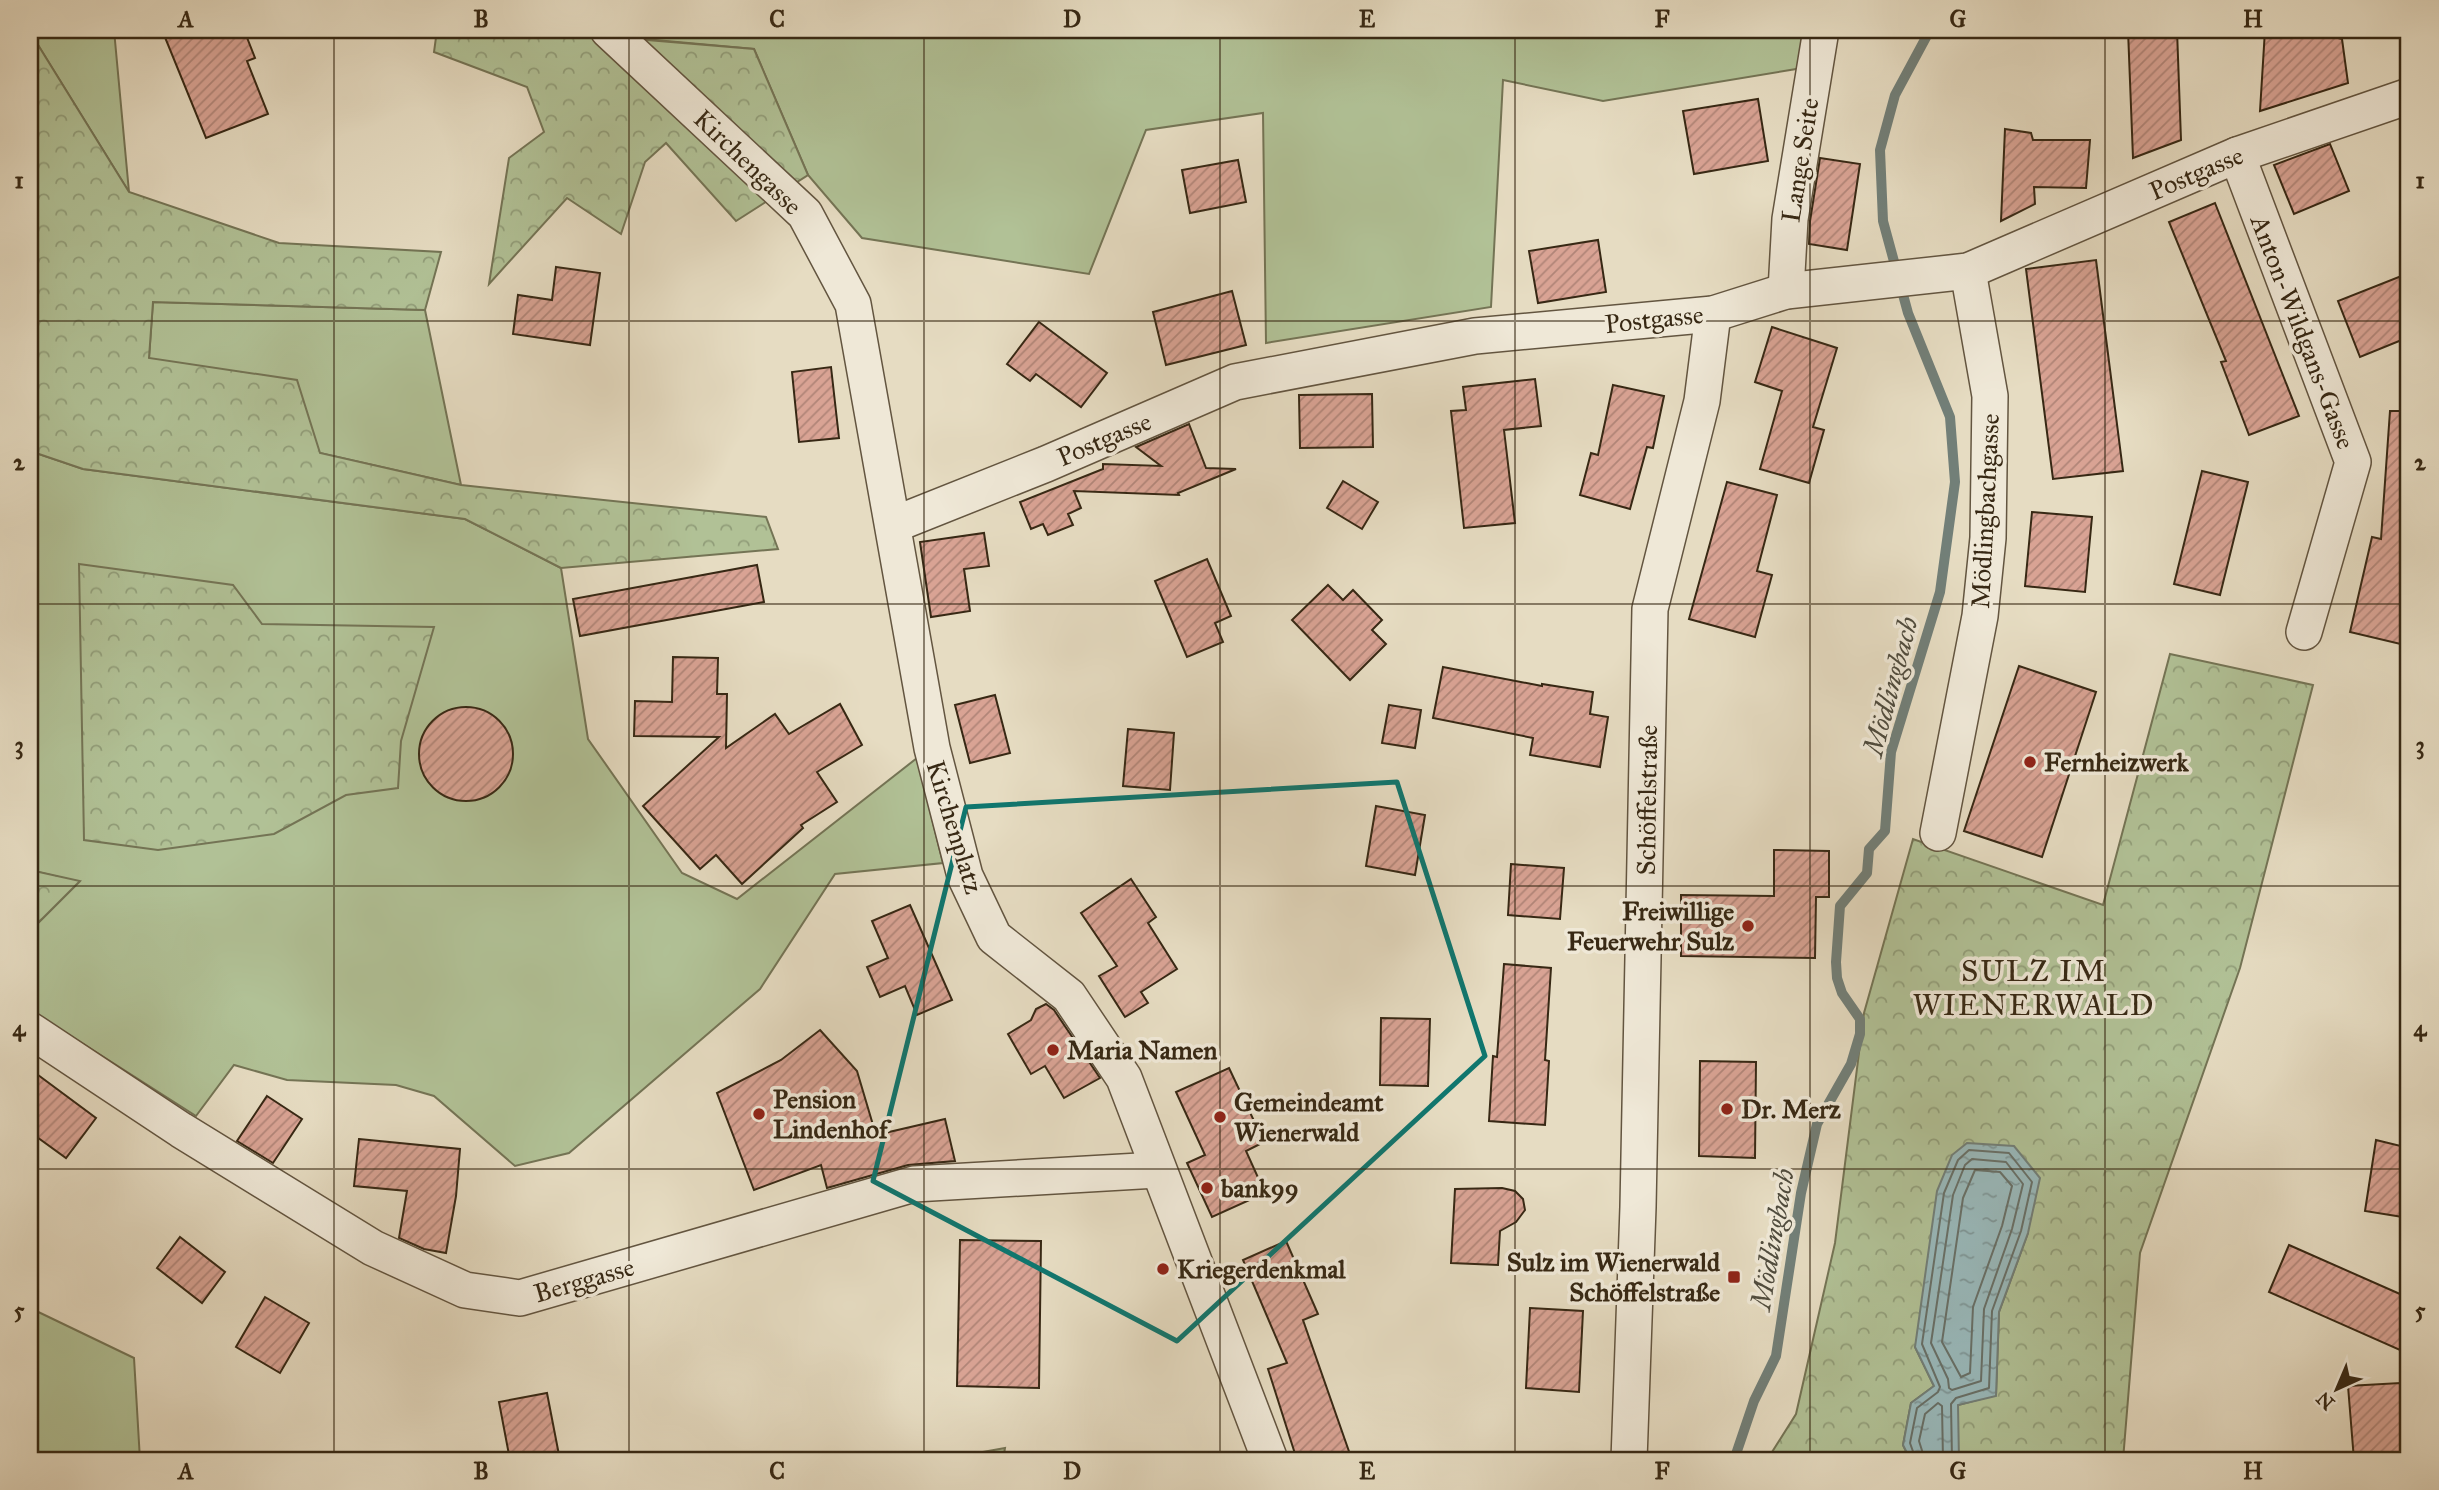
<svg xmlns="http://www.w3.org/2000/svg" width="2439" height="1490" font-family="'IM FELL Great Primer',serif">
<defs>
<pattern id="forest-crowns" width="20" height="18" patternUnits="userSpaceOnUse" patternTransform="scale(1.75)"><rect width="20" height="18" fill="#b1c196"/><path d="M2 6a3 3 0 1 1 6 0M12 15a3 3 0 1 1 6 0" fill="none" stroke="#919d79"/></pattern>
<pattern id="water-ripples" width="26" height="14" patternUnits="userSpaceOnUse" patternTransform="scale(1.75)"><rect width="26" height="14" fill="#99b9bb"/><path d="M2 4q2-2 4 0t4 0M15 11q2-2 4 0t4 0" fill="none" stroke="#7e9697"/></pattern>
<pattern id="building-hatch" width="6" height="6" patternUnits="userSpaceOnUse" patternTransform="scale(1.75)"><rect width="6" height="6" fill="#d9a394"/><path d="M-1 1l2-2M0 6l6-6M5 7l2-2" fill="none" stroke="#b18578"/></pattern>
</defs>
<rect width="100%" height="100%" fill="#e6dcc2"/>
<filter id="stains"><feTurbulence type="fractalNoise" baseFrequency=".00286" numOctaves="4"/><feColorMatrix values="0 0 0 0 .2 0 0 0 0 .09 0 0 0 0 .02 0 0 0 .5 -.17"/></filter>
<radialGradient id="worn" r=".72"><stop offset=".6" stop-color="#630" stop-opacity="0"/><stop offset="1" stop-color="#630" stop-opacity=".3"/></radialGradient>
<g fill="#b1c196" stroke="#747455" stroke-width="2">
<polygon points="30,30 114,30 129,192 30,32"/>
<polygon points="624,30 1783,30 1810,35 1802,68 1603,101 1503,80 1491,307 1266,343 1263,113 1146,130 1089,274 862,238 808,175 754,49 633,38"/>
<polygon points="153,302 425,310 461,485 320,453 149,358"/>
<polygon points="30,451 83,469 465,519 561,568 588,739 682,873 737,899 917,758 943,863 835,874 760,989 569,1153 515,1166 434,1096 396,1085 287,1080 234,1065 196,1116 30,1010 30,931 79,882 30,870"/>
<polygon points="30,1308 134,1358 140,1460 30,1460"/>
<polygon points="1005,1448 1003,1460 938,1460"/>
</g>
<g fill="url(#forest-crowns)" stroke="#747455" stroke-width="2">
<polygon points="437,30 582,30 588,35 754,49 808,175 736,221 666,143 645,162 621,234 567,198 489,284 509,158 544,132 527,87 434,52"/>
<polygon points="30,32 129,192 279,243 441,252 425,310 153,302 149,358 297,380 320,453 461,485 766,517 778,549 561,568 465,519 83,469 30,451"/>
<polygon points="79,564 233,585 262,624 434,627 401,741 398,788 346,795 274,834 158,850 84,840"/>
<polygon points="2170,654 2313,685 2240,968 2140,1253 2123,1460 1958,1460 1958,1405 1996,1395 1999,1312 2028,1233 1915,1347 1934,1386 1911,1403 1903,1445 1910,1459 1958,1460 1837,1460 1830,1458 1828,1460 1767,1460 1796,1414 1835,1243 1864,1013 1913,839 2103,905"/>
<polygon points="30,870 80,881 30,931"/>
</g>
<polygon fill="url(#water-ripples)" stroke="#727f78" stroke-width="2" points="1967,1143 2014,1146 2040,1178 2028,1233 1999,1312 1996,1396 1958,1405 1959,1460 1910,1459 1903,1445 1911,1403 1934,1386 1915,1347 1937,1191 1952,1155"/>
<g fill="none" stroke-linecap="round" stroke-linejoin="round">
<g stroke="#687068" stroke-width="2">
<polygon points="1972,1159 2006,1162 2023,1184 2012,1229 1984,1309 1981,1381 1952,1390 1949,1388 1948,1379 1931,1343 1953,1195 1965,1165"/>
<polygon points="1975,1170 2000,1172 2012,1186 2002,1226 1973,1307 1970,1373 1961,1377 1942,1342 1963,1198"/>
<polyline points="1916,1460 1910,1443 1917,1408 1938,1392 1940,1387 1922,1344 1944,1193 1958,1160 1969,1150 2009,1153 2032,1182 2021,1231 1992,1311 1989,1388 1956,1398 1951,1404 1952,1460"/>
<polyline points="1925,1460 1919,1441 1925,1414 1938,1403 1942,1406 1943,1460"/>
</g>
<polyline stroke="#727f78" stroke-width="10" points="1734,1460 1754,1401 1776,1356 1801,1193 1817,1124 1851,1064 1860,1034 1860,1019 1842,993 1837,978 1836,962 1840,906 1867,873 1869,849 1885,831 1891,752 1940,592 1955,482 1950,417 1908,313 1883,221 1880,150 1895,95 1930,30"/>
</g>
<g fill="url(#building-hatch)" stroke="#372814" stroke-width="2">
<polygon points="162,30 244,30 255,58 247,61 268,114 206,138"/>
<polygon points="2128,30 2177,30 2181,140 2133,158"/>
<polygon points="2265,30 2307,30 2342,39 2348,83 2260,111"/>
<polygon points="1758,99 1768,161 1694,174 1683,111"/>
<polygon points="2005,129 2031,133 2033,140 2090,140 2086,188 2034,187 2035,204 2001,221"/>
<polygon points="2330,144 2349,191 2294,214 2274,165"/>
<polygon points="1820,158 1860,164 1847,250 1809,244 1810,221"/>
<polygon points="1238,160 1246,202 1190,213 1182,170"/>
<polygon points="2215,203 2299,416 2249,435 2221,362 2226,361 2169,222"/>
<polygon points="1598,240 1606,292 1538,303 1529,251"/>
<polygon points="2096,260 2123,471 2053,479 2026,269"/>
<polygon points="556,267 600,273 590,345 513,334 518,295 552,300"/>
<polygon points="2409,273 2409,337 2360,357 2338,301"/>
<polygon points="1232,291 1246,345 1166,365 1153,312"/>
<polygon points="1039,322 1107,373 1081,407 1036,374 1030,381 1007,364"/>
<polygon points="1772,327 1837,348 1813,427 1824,430 1809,483 1760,469 1782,391 1755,382"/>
<polygon points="831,367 839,438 799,442 792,372"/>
<polygon points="1535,379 1541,426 1504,430 1515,523 1464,528 1451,411 1466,410 1463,387"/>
<polygon points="1613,385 1664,396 1653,448 1647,447 1630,509 1580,495 1591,453 1598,455"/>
<polygon points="1372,394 1373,447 1300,448 1299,395"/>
<polygon points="2390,411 2409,411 2409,646 2350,632 2372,537 2381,539"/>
<polygon points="1189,424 1206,468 1236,469 1178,493 1179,495 1074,491 1081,508 1068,514 1073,525 1048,535 1043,524 1031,529 1020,502 1103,469 1103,464 1161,466 1136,447"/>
<polygon points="2202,471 2248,482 2220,595 2174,584"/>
<polygon points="1343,481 1378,502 1362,529 1327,508"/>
<polygon points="1727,482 1777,495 1757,571 1772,575 1755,637 1689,619"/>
<polygon points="2032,512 2092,517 2085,592 2025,586"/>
<polygon points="984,533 989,566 964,569 970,611 931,617 920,542"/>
<polygon points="1207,559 1231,616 1215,623 1223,642 1187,657 1155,581"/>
<polygon points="757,565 764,602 580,636 573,599"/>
<polygon points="1328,585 1343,600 1353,590 1382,620 1372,630 1386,644 1350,680 1292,620"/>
<polygon points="673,657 718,658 717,694 727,694 726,748 775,714 789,734 840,704 862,745 817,772 837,802 801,825 803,828 742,884 716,855 700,869 643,806 719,737 634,736 635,701 672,702"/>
<polygon points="2019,666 2096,692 2042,857 1964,831"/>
<polygon points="1443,667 1542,686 1542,684 1593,692 1590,714 1608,717 1600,767 1530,755 1533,738 1433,718"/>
<polygon points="995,695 1010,753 970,763 955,705"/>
<polygon points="1389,705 1421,710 1415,748 1382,743"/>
<circle cx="466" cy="754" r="47"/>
<polygon points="1128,729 1174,733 1170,790 1123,786"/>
<polygon points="1376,806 1425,815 1415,875 1366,866"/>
<polygon points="1774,850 1829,851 1829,897 1816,897 1815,958 1681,956 1681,895 1774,896"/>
<polygon points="1511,864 1564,868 1560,919 1508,915"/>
<polygon points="1131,879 1156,917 1148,923 1177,969 1141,992 1148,1003 1125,1017 1099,976 1117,966 1081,913"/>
<polygon points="910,905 952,1000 917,1015 905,986 880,997 867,967 888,958 872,921"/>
<polygon points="1504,964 1551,968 1545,1060 1549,1061 1545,1125 1489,1121 1493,1056 1497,1057"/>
<polygon points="1046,1004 1054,1010 1100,1078 1064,1098 1045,1066 1031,1074 1008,1034 1031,1020 1036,1009"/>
<polygon points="1381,1018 1430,1019 1428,1086 1380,1085"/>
<polygon points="820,1030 857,1071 876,1135 945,1119 955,1161 908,1165 827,1188 821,1165 754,1190 717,1093 781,1060"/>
<polygon points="1700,1061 1756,1062 1755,1158 1699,1156"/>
<polygon points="1229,1068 1264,1142 1246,1151 1265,1193 1212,1217 1187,1163 1205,1155 1176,1092"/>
<polygon points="30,1069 96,1118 66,1158 30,1132"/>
<polygon points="267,1096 302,1119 273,1163 237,1141"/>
<polygon points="359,1139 460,1149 456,1196 446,1253 424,1249 399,1238 407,1191 354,1186"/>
<polygon points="2376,1140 2409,1148 2409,1218 2365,1211"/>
<polygon points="1502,1188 1515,1191 1523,1199 1525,1210 1516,1222 1500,1231 1498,1265 1451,1263 1455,1189"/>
<polygon points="180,1237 225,1272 202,1303 157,1268"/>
<polygon points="960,1240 1041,1241 1039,1388 957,1386"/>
<polygon points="1286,1241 1318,1314 1303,1320 1352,1460 1297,1460 1268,1369 1287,1363 1243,1260"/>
<polygon points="2289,1245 2409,1298 2409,1354 2269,1292"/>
<polygon points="265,1297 309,1323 280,1373 236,1347"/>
<polygon points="1530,1308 1583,1311 1579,1392 1526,1388"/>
<polygon points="2400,1383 2405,1460 2354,1460 2348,1386"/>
<polygon points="547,1393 559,1455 531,1460 510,1460 499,1402"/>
</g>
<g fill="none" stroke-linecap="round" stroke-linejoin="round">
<g stroke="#635540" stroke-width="38">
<g id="minor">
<polyline points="608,30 805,214 853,304 932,748 965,876 994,937 1069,996 1124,1078 1270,1460"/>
<polyline points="2237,155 2353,462 2304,632"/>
<polyline points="1786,291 1790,219 1821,30"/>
<polyline points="893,525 1046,464 1235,382 1475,336 1713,314 1786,291 1968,271 2237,155 2409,96"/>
<polyline points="1938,833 1980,616 1988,538 1990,396 1968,271"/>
<polyline points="30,1030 181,1130 373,1248 465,1290 520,1298 914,1184 1157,1170"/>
<polyline points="1629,1460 1638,1207 1650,609 1702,401 1713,314"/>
</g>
</g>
<use href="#minor" stroke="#efe8d7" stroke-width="35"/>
</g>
<path fill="none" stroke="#0f766e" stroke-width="5" stroke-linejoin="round" d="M 1397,782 L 1485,1056 L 1177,1341 L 873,1181 L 966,807 Z"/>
<path fill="none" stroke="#372814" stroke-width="2" stroke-opacity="0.55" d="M 334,30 L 334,1460M 629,30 L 629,1460M 924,30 L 924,1460M 1220,30 L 1220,1460M 1515,30 L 1515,1460M 1810,30 L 1810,1460M 2105,30 L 2105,1460M 30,321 L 2409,321M 30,604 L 2409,604M 30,886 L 2409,886M 30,1169 L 2409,1169"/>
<g fill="#8f2418" stroke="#efe8d7" stroke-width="2.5">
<circle cx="2030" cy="762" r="7"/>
<circle cx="1748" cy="926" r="7"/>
<circle cx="1053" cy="1050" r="7"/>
<circle cx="1727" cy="1109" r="7"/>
<circle cx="759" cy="1114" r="7"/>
<circle cx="1220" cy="1117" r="7"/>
<circle cx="1207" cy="1188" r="7"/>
<circle cx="1163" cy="1269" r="7"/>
<rect x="1727" y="1270" width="14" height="14" rx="3.5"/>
</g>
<g text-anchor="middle" stroke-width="7" stroke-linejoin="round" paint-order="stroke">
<g font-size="26" fill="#372814" stroke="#efe8d7">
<text transform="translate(1800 160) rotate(-81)" y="9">Lange Seite</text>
<text transform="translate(748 162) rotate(44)" y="9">Kirchengasse</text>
<text transform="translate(2196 173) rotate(-23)" y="9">Postgasse</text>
<text transform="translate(1654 319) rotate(-6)" y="9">Postgasse</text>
<text transform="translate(2303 332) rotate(69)" y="9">Anton-Wildgans-Gasse</text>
<text transform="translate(1104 439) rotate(-23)" y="9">Postgasse</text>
<text transform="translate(1985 511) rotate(-87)" y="9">Mödlingbachgasse</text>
<text transform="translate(1647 800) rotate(-89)" y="9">Schöffelstraße</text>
<text transform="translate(955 827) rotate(73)" y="9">Kirchenplatz</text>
<text transform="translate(584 1280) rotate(-16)" y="9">Berggasse</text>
</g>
<g font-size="26" font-weight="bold" fill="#372814" stroke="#efe8d7" text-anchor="start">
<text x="2044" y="771">Fernheizwerk</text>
<text x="1734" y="920" text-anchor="end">Freiwillige<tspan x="1734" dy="30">Feuerwehr Sulz</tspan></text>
<text x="1067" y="1059">Maria Namen</text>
<text x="773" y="1108">Pension<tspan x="773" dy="30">Lindenhof</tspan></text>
<text x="1234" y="1111">Gemeindeamt<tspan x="1234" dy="30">Wienerwald</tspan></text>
<text x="1741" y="1118">Dr. Merz</text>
<text x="1221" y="1197">bank99</text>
<text x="1720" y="1271" text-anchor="end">Sulz im Wienerwald<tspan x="1720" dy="30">Schöffelstraße</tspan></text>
<text x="1177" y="1278">Kriegerdenkmal</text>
</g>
<g font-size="28" font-style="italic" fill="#504c3e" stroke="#efe8d7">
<text transform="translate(1890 686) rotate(-75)" y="10">Mödlingbach</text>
<text transform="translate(1772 1239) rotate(-80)" y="10">Mödlingbach</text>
</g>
<g font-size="30" letter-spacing="2" fill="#372814" stroke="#efe8d7">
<text x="2034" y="981">SULZ IM<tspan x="2034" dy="34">WIENERWALD</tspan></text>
</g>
</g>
<rect width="2439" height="1490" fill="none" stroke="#e6dcc2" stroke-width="77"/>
<g transform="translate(2337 1389) rotate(224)" stroke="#efe8d7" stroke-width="5" paint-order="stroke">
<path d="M0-5L12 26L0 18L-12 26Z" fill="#372814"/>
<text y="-10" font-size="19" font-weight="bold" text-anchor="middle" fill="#372814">N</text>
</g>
<rect x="38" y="38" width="2362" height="1414" fill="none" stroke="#372814" stroke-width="2.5"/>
<g font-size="23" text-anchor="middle" font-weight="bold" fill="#372814">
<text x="186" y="27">A</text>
<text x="481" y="27">B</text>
<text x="777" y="27">C</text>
<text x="1072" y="27">D</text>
<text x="1367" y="27">E</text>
<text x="1662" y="27">F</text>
<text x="1958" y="27">G</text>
<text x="2253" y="27">H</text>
<text x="19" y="188">1</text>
<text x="2420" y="188">1</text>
<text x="19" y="470">2</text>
<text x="2420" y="470">2</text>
<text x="19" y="753">3</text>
<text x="2420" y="753">3</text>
<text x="19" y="1036">4</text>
<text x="2420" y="1036">4</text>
<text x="19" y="1318">5</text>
<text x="2420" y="1318">5</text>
<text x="186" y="1479">A</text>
<text x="481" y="1479">B</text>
<text x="777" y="1479">C</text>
<text x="1072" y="1479">D</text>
<text x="1367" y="1479">E</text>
<text x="1662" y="1479">F</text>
<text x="1958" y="1479">G</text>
<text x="2253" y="1479">H</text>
</g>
<rect width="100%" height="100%" filter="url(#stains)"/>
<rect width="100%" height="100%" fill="url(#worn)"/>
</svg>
